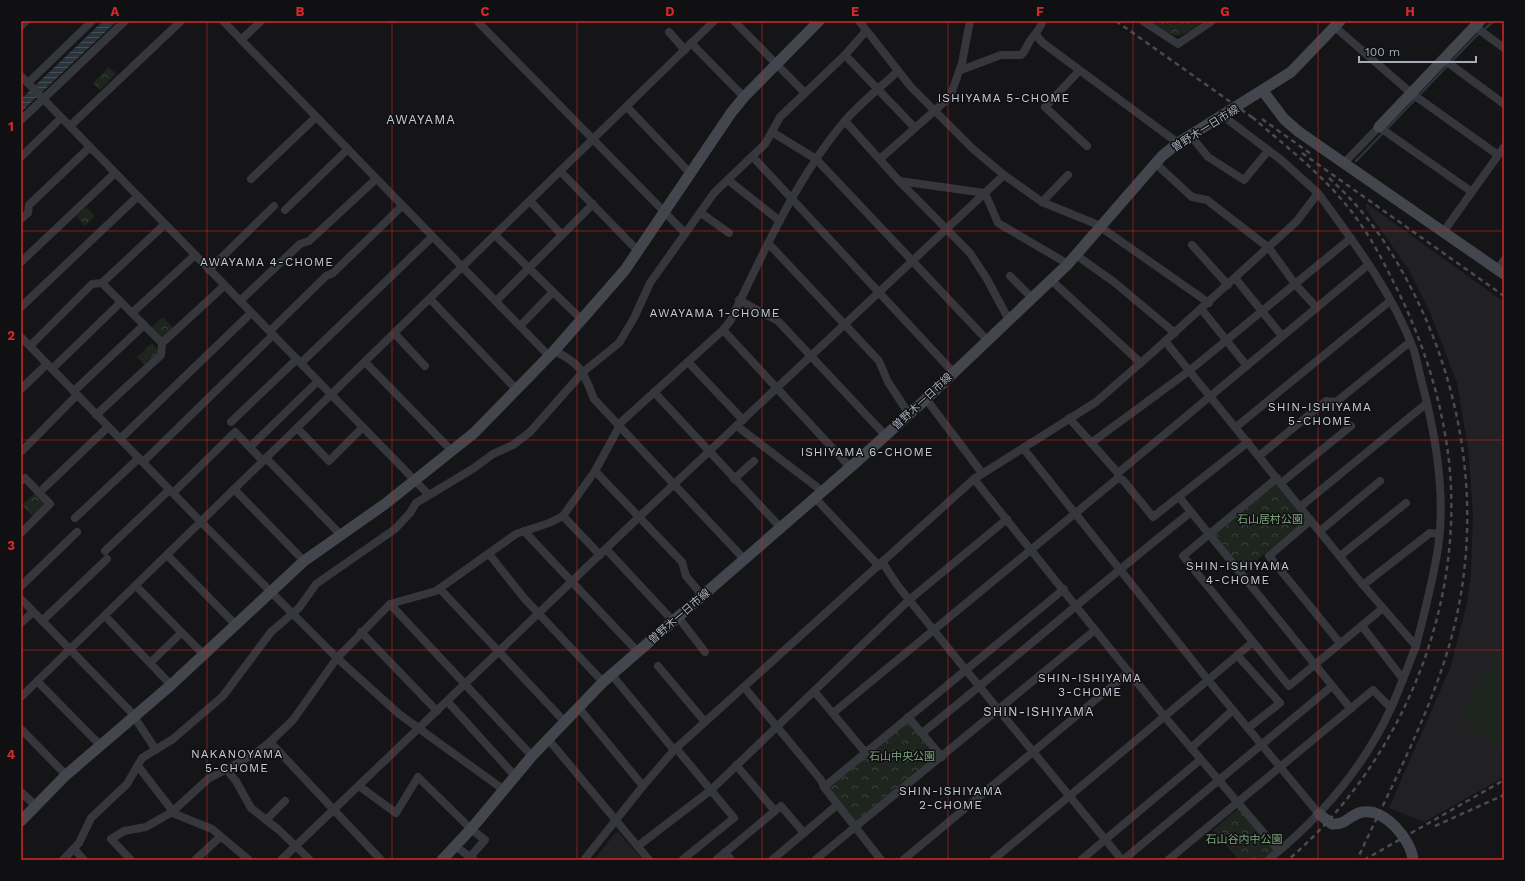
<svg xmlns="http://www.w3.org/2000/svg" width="1525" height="881" font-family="'Work Sans','Noto Sans JP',sans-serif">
<defs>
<pattern id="forest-crowns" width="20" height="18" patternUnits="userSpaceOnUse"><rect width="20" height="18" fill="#1d251e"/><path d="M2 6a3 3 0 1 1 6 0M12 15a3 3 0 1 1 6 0" fill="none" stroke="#3b423d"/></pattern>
<pattern id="water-rules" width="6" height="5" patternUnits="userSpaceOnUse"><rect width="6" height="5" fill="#2a343c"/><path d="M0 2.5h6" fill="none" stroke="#464f56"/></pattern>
</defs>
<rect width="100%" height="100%" fill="#151517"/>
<g fill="#212124">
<polygon points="1366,203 1504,302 1504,777 1424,822 1389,808 1451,666 1467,603 1471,573 1473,514 1468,448 1457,383 1430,312 1407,267 1366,209"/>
<polygon points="618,832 643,860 594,860 615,833"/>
</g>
<g fill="url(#forest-crowns)">
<path d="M 1151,21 L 1203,21 C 1175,41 1179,40 1151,21 Z"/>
<polygon points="109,67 116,74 100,90 93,83"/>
<polygon points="86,207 95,216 85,226 76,216"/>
<polygon points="163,317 174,329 162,341 150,328"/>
<polygon points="152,343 157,349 157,353 144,364 137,357"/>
<polygon points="1274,485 1278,485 1305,517 1305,520 1243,572 1213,536"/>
<polygon points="35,493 44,502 44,505 32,516 22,505"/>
<polygon points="909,721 937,756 856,823 828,789"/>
<polygon points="1240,807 1276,849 1261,860 1239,860 1213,830"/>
</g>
<polygon fill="#1d251e" points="1504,646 1504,747 1495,745 1460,717"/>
<polygon fill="url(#water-rules)" points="103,21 117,21 21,112 21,99"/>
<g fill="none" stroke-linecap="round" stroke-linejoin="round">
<polyline stroke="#2a343c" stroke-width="2.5" points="1356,161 1476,36 1494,21"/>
<g stroke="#36373c" stroke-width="8">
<polyline points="223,21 549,356"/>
<polyline points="477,21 685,233"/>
<polyline points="734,21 805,93"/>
<polyline points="859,21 911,87 973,149 1004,175 1042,202 1096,224 1209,303"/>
<polyline points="1143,21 1178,44 1212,21"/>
<polyline points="21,26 26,21"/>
<polyline points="1474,26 1504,48"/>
<polyline points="1335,27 1411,93 1498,155"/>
<polyline points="669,32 685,50"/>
<polyline points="1036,35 1043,43 1178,143"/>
<polyline points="241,40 261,21"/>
<polyline points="691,43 744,97"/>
<polyline points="845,55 915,128"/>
<polyline points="1443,59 1504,104"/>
<path d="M 961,70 L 1001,55 L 1021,55 C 1027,50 1027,43 1032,38 C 1037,32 1040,28 1043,21"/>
<polyline points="1079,71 1045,107 1087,146"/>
<polyline points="21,76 429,495"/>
<polyline points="28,83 92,21"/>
<polyline points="627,107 691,174"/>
<polyline points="21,120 125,21"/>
<polyline points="845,121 899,181 985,193 998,223 1068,264"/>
<polyline points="70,126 181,21"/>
<polyline points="772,132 816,159 987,340"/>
<polyline points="1191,136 1208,157 1244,180 1268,151"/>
<polyline points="21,157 61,118"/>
<polyline points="753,157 953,372"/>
<polyline points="880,159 950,97 962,63 970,21"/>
<polyline points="1345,162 1379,127 1472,192"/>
<polyline points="1155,163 1192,197 1207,200 1269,248 1295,284 1317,308"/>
<polyline points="560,171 638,251"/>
<polyline points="251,179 316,117"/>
<polyline points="728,180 780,221"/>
<polyline points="899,181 970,253 987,279 1009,320"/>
<path d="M 1318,193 C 1353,241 1392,292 1413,348 C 1417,359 1419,372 1422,383 C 1436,436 1446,494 1438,548 C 1433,581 1424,614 1416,646"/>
<polyline points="530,201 562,235"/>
<polyline points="1042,202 1068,175"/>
<polyline points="285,210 348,149"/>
<polyline points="701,213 729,233"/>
<polyline points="21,219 28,213 29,205 90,147"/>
<polyline points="1444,231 1504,147"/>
<polyline points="495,235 582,320"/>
<polyline points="768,243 879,361 888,382 909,414"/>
<polyline points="1192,245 1228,285"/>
<polyline points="1076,255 1114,282 1175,333"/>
<polyline points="21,262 115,173"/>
<polyline points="1498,269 1504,260"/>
<polyline points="209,270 274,206"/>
<polyline points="1010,276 1032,298"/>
<polyline points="1235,278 1282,336"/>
<polyline points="1051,280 1141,363"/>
<polyline points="102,283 162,343"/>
<polyline points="430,299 517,390"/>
<polyline points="739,300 778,321 885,435"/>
<polyline points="240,301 300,244 309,241 376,179"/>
<polyline points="496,301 593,204"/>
<polyline points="21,307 137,197"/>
<polyline points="1202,310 1247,366"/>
<polyline points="132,313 195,255"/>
<polyline points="520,326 553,292"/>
<polyline points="723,330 850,467"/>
<polyline points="270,331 326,276 333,273 402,206"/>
<polyline points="395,334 425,366"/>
<polyline points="21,337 201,522 337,658 399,714 504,790"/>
<path d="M 1165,341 L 1363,585 L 1416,646 C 1408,666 1400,688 1391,708 C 1364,767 1319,819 1268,860"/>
<polyline points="30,346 92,284 102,283 165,224"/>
<path d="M 554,351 C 581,363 584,373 594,399 L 744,559"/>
<polyline points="365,362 452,451"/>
<polyline points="688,362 743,420"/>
<polyline points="301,363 432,237"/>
<polyline points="52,369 121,302"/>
<polyline points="21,389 47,364"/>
<polyline points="74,391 144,325"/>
<polyline points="654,392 780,527"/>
<polyline points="926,399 982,473"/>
<polyline points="96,415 161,355 162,343 224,286"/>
<polyline points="1069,418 1118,473 1118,478 1123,480 1153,517 1248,442"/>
<polyline points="231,422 297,359"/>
<path d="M 618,425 L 723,330 L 731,320 C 763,253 795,181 843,123 C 859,104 880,88 898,71"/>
<polyline points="737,426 822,491"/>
<polyline points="1236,427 1390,301"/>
<polyline points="297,428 329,461 363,427"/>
<polyline points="120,439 251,313"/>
<polyline points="1091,443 1189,371 1351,238"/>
<polyline points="250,447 318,381"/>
<polyline points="21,452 77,395"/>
<polyline points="1259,456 1326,401 1336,402 1410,342"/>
<polyline points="266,458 341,535"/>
<polyline points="143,462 273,335"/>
<polyline points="595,471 682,562 686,576 702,595"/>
<polyline points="1118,473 1368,265"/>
<polyline points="1277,478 1183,556 1289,686 1383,608"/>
<polyline points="734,479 754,461"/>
<polyline points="974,479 1164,716 1279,851"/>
<polyline points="21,481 25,478 50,504 21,533"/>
<polyline points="1281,483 1351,426"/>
<polyline points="44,488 108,427"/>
<polyline points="234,489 304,561"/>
<polyline points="173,493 235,432 263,461"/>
<polyline points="1179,497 1351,709"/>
<polyline points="815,498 879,566"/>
<polyline points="1300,507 1427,403"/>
<polyline points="563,516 600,555"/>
<polyline points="75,518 139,458"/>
<polyline points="1311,520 1269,556 1340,643"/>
<polyline points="524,531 638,652"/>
<polyline points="1320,531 1380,481"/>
<polyline points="606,549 673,621"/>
<polyline points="105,551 169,490"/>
<polyline points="489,554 524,598 603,682"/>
<polyline points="167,555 236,625"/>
<polyline points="1340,556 1406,503"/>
<polyline points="882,562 898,586 965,669 1122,860"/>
<polyline points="1363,585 1430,533 1439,534"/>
<polyline points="21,586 77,532"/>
<polyline points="136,586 204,655"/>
<polyline points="440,589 564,721"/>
<polyline points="21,599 131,712 156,750"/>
<polyline points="390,604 532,756"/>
<polyline points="105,616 171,685"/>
<polyline points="678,617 705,652"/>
<polyline points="42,621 107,559"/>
<polyline points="21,623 33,612"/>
<polyline points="1362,626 1403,679"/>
<polyline points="361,632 437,711"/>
<polyline points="1253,642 1208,680 1319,814"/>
<polyline points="1237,655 1280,703 1248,728"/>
<polyline points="150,663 181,633"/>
<polyline points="658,666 705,722"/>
<polyline points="611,674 674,750"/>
<polyline points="37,681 101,746"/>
<polyline points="744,687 821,780 824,787 1064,589"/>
<polyline points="814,691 865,752"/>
<polyline points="21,697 714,21"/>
<polyline points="447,701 515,776"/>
<polyline points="578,707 643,786"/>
<polyline points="833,713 1118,478"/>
<polyline points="908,717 942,757"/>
<polyline points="21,729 66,775"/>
<path d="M 922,733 C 1012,661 1100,584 1191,512"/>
<polyline points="548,739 649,860"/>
<polyline points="270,742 381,860"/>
<polyline points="676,748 734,818 682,860"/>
<polyline points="1191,748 1233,710"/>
<polyline points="736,765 775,811"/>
<polyline points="138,766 175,814 212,829 249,860"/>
<polyline points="226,769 236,781 251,808 279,830 310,860"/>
<polyline points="359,786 396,813 418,777 471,829 485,840 470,857"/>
<polyline points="824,787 881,860"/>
<polyline points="21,792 36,806"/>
<polyline points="266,820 285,801"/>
<polyline points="455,846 474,860"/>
<polyline points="638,846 711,790 909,600 1007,519"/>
<polyline points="74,849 84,860"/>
<polyline points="725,852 731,860"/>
<polyline points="63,860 79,843 91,818 127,784 142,758 173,739 223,696 271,632 299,608 316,584 395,529 410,513 416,503 474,468 493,454 513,445 530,432 583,372 619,343 634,318 650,283 714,193 765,144 780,117 845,55 866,31"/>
<polyline points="131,860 111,839 124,831 146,827 172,812 208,779 256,753 270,742 293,720 337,658 390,604 436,591 516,534 549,523 563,516 595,471 619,427"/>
<polyline points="195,860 220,837"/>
<polyline points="281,860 639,517 1004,175"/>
<polyline points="584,860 643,786 674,750 974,479 1096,402 1152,353 1297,221 1318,193 1280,159 1223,116"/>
<polyline points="716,860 781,806 804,833"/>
<polyline points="772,860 837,805"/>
<polyline points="815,860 1095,630"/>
<polyline points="903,860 1129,672"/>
<polyline points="993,860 1208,680 1023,448"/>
<polyline points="1081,860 1200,760"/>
<polyline points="1123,860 1332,686"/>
<polyline points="1168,860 1373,690 1391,708"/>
</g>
<g stroke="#43464d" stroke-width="11">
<polyline points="1263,91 1284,119 1299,132 1504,274"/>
<polyline points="1379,127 1480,21"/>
<path d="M 1319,814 L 1332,824 C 1348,825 1349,814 1363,812 C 1385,809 1411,839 1413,860"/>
<polyline points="21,821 66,775 171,685 304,561 385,504 474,433 554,351 625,270 731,113 744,97 819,21"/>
<polyline points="442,860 471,829 532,756 603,682 854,464 926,399 1068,264 1162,156 1178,143 1291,72 1340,21"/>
</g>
<g stroke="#484b52" stroke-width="2.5" stroke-dasharray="5 4" stroke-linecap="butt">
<polyline points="1116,21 1256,120"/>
<path d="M 1252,117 C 1290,150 1331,181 1359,222 C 1375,244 1387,269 1399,293 C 1425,347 1442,402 1449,461 C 1465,609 1400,764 1288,860"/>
<polyline points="1262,119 1311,154"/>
<polyline points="1302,153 1504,296"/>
<path d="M 1329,178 C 1364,209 1388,244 1409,284 C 1469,398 1485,533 1446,656 C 1424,726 1388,793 1357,860"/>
<polyline points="1435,826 1504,795"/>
<polyline points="1364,860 1504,780"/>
</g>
</g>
<path fill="none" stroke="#d62828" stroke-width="1" stroke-opacity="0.55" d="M 207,21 L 207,860M 392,21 L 392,860M 577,21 L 577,860M 762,21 L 762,860M 948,21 L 948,860M 1133,21 L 1133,860M 1318,21 L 1318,860M 21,231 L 1504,231M 21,440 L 1504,440M 21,650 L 1504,650"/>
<g text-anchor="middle" stroke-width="3" stroke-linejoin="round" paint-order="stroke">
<g font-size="11" fill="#a5acb8" stroke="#101012">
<text transform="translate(1205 128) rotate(-32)" y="4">曽野木一日市線</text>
<text transform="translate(922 401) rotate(-43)" y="4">曽野木一日市線</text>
<text transform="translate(679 616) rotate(-41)" y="4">曽野木一日市線</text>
</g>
<g font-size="11" fill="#7ba57c" stroke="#101012">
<text x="1270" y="523">石山居村公園</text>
<text x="902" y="760">石山中央公園</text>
<text x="1244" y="843">石山谷内中公園</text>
</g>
<g font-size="12" letter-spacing="1" fill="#c7cbd4" stroke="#101012">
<text x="1004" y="102">ISHIYAMA 5-CHOME</text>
<text x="267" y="266">AWAYAMA 4-CHOME</text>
<text x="715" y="317">AWAYAMA 1-CHOME</text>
<text x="1320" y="411">SHIN-ISHIYAMA<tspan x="1320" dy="14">5-CHOME</tspan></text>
<text x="867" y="456">ISHIYAMA 6-CHOME</text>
<text x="1238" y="570">SHIN-ISHIYAMA<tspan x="1238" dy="14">4-CHOME</tspan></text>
<text x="1090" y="682">SHIN-ISHIYAMA<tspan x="1090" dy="14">3-CHOME</tspan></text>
<text x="237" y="758">NAKANOYAMA<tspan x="237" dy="14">5-CHOME</tspan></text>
<text x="951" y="795">SHIN-ISHIYAMA<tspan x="951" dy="14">2-CHOME</tspan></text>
</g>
<g font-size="13" letter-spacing="1" fill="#c7cbd4" stroke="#101012">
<text x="421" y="124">AWAYAMA</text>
<text x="1039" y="716">SHIN-ISHIYAMA</text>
</g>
</g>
<rect width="1525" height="881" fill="none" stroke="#101012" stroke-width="44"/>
<path d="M1359 56v6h117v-6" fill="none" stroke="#a5acb8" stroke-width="2"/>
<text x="1365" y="56" font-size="12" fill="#a5acb8" stroke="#101012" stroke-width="3" paint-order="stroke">100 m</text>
<rect x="22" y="22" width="1481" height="837" fill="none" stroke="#d62828" stroke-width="1.5"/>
<g font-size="13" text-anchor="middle" font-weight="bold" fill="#d62828">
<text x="115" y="16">A</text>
<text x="300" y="16">B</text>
<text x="485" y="16">C</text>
<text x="670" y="16">D</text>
<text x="855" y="16">E</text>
<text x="1040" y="16">F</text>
<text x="1225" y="16">G</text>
<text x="1410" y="16">H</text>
<text x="11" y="131">1</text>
<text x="11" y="340">2</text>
<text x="11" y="550">3</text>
<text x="11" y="759">4</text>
</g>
</svg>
